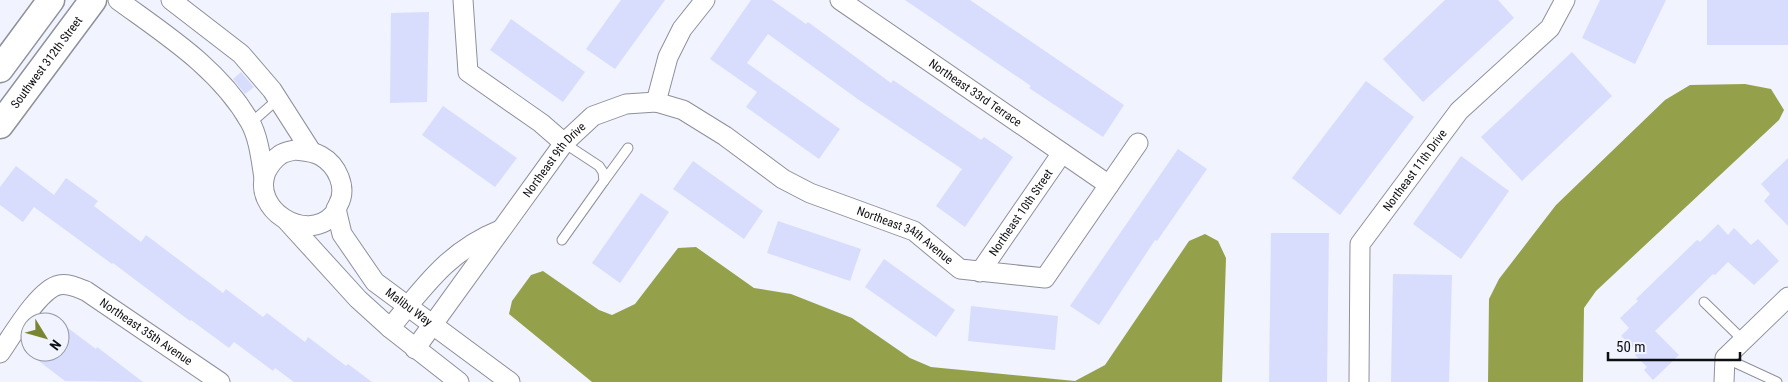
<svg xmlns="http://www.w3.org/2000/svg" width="1788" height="382" font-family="'Roboto Condensed',sans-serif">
<rect width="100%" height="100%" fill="#f1f3ff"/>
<g fill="#95a14a">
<polygon points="1745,84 1771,89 1784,110 1779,120 1596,291 1584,308 1583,382 1488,382 1489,299 1499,279 1556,205 1665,100 1690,85"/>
<polygon points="1205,234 1218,241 1226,258 1222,382 592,382 509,314 512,301 531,275 543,271 599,310 612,315 635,304 678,248 696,247 754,288 791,294 852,318 910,358 931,367 1075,381 1105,365 1189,241"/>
</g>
<g fill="#d8ddfd">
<polygon points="621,0 665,0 615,69 586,49"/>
<polygon points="751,0 772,0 806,24 808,22 891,83 893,80 981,140 984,137 1013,157 965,227 936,206 962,169 859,100 768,34 747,63 840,129 819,159 746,107 757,92 710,59"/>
<polygon points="905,0 970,0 1124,105 1103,137 1029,88 1031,86"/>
<polygon points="1445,0 1498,0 1514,18 1423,102 1383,59"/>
<polygon points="1600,0 1666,0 1635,64 1582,38"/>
<rect x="1707" y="0" width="81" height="45"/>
<polygon points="429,12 427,102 390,103 391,13"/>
<polygon points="511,19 585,72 563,102 490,50"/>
<polygon points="1572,52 1612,96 1522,181 1481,137"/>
<polygon points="241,72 254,87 245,94 233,79"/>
<polygon points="1366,81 1414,117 1340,215 1292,178"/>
<polygon points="443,106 517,158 495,187 422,135"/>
<polygon points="1178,149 1207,169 1157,241 1155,240 1099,325 1070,306"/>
<polygon points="1461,156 1509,191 1461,259 1413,224"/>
<polygon points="1788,158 1788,226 1764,201 1770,194 1761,184"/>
<polygon points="693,161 763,211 744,239 673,189"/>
<polygon points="16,166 54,195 66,178 98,201 94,206 141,242 146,235 223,293 226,289 263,317 267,313 305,342 308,337 346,366 348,364 372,382 294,382 275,368 273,371 234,342 229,348 191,320 190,321 113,263 112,264 34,207 23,222 0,205 0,187"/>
<polygon points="641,193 669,212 620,283 592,263"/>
<polygon points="778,221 861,249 850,281 767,253"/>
<polygon points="1718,224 1728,235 1734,228 1751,245 1758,239 1779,261 1754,285 1728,262 1715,275 1713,274 1655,331 1679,355 1653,380 1644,370 1647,367 1635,355 1638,352 1621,336 1629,328 1620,318 1638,301 1636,299 1697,240 1700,242"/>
<polygon points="1271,233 1329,233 1327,382 1269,382"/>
<polygon points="884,259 955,310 936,337 865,287"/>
<polygon points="1393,274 1452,275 1449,382 1391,382"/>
<polygon points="971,306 1058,316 1055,350 968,341"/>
<polygon points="60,322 96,349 97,347 143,382 65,381 27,352 60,352"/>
</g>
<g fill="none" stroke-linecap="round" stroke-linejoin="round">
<g stroke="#8e909a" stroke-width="11">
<g id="service">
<polyline points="251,123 278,99"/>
<polyline points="604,181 628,148"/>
<polyline points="562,240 604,181 603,172 599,166 564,143"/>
<polyline points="1704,302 1743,340"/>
<polyline points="1725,358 1777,382"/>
</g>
</g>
<g stroke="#8e909a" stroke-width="21">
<g id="minor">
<path d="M 118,0 C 166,35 220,69 250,122 C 259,138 261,160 264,178"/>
<polyline points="171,0 241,54 272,90 311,151"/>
<polyline points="463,0 468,72 541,123 564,143"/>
<path id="s1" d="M 840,0 L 1109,185"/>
<polyline points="656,102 668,57 682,29 705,0"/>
<path d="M 295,150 C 304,151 313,151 321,156 C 337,165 348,188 338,205 C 337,208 335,213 333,215 C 306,244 251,209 266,172 C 269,166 274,159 280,155 C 284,152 291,151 295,150 Z"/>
<path id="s2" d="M 336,209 L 342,234 L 375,282 L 510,382"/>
<polyline points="287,221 358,299 390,328 459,382"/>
<path id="s3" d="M 980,272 L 1062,153"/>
<path d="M 390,328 C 424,287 448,251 500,230"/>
<path id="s4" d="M 415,349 L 564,143 L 593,116 L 626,104 L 656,102 L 683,110 L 725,136 L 783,179 L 810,193 L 914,231 L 960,269 L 1045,278 L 1138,143"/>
<path id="s5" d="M 0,353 C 12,336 39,289 59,285 C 68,283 78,288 86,291 L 220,382"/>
<path id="s6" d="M 1359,382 L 1360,244 L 1459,111 L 1550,28 L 1565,0"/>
<polyline points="1724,382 1725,358 1788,297"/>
</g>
</g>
<g stroke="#8e909a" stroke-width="29">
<g id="secondary">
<polyline points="0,69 51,0"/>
<path id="s7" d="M 0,125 L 93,0"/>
</g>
</g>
<use href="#service" stroke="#fff" stroke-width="9"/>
<use href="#minor" stroke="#fff" stroke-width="19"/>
<use href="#secondary" stroke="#fff" stroke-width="26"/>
</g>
<g text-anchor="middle" stroke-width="4.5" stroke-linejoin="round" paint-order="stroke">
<g font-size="12" fill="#0e0f12" stroke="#f1f3ff">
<text dy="4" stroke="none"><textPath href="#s7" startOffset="78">Southwest 312th Street</textPath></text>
<text dy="4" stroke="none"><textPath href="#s1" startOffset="164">Northeast 33rd Terrace</textPath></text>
<text dy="4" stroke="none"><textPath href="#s4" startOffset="235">Northeast 9th Drive</textPath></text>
<text dy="4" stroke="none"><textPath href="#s6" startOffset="230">Northeast 11th Drive</textPath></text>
<text dy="4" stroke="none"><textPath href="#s3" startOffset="72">Northeast 10th Street</textPath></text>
<text dy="4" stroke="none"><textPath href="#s4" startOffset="644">Northeast 34th Avenue</textPath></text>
<text dy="4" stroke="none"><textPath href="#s2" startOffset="126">Malibu Way</textPath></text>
<text dy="4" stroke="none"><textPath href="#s5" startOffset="192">Northeast 35th Avenue</textPath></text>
</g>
</g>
<g transform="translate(45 337) rotate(127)"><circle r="24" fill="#f1f3ff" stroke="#9698a0"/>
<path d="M0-4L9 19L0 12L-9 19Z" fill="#7a8532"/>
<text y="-8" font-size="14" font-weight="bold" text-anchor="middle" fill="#0e0f12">N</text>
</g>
<path d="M1608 352v8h132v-8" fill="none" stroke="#0e0f12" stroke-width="2.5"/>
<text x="1616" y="352" font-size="15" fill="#0e0f12" stroke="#f1f3ff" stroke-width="4" paint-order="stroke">50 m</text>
</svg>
